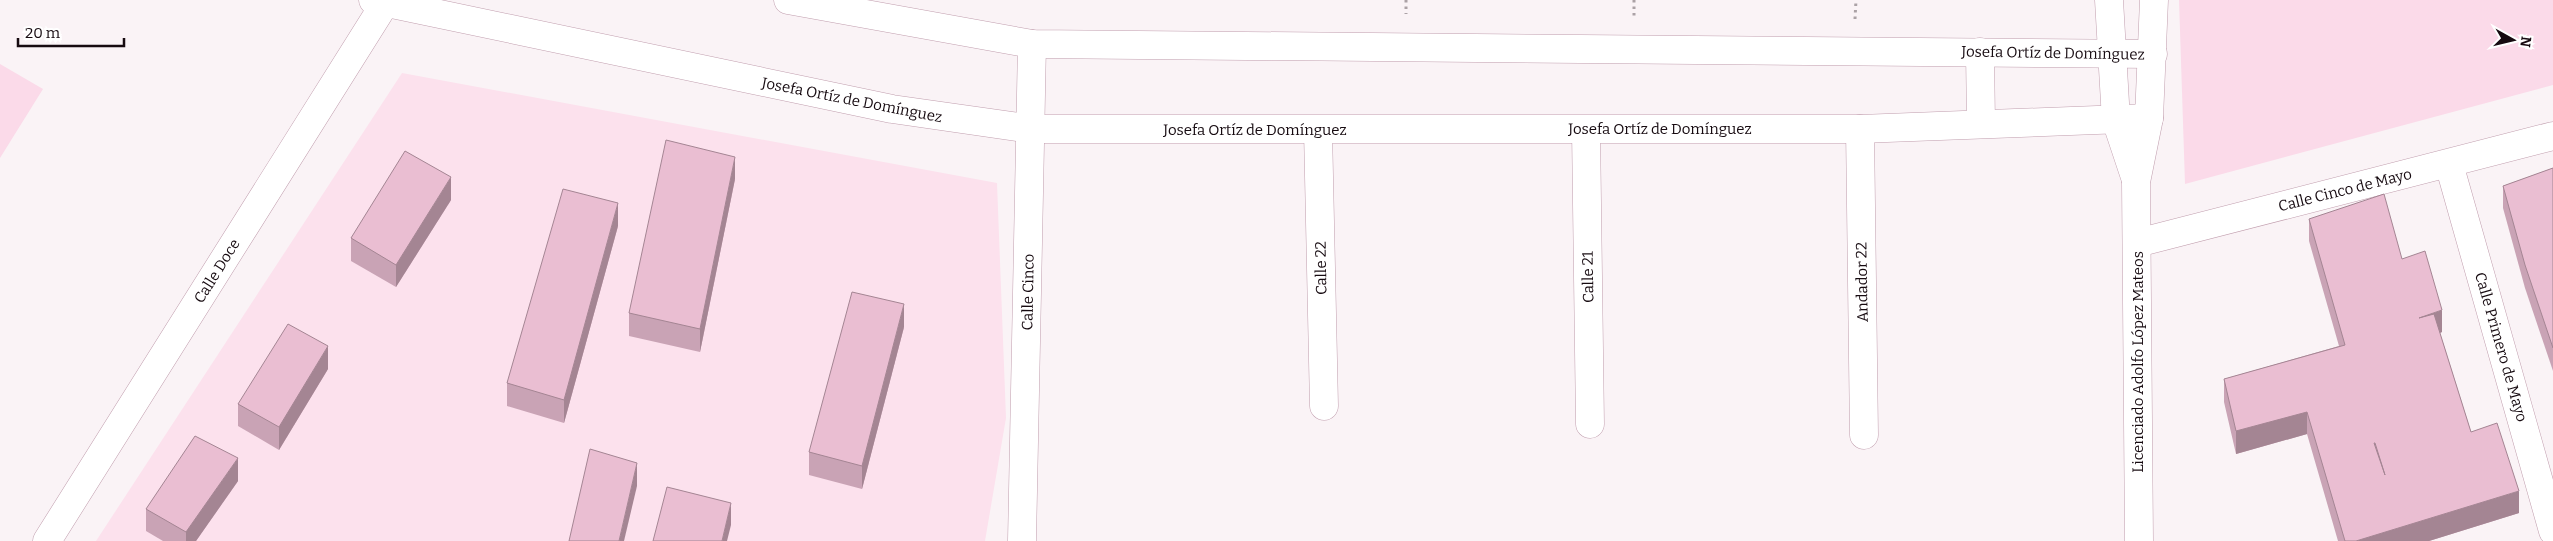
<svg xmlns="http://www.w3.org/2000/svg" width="2553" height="541" font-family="Bitter,serif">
<rect width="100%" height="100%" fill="#faf3f6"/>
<polygon fill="#fce1ed" points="402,73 997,183 1006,418 985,541 96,541"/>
<g fill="#fbdae9">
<polygon points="2179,0 2553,0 2553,85 2185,184"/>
<polygon points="0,64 43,89 0,158"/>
</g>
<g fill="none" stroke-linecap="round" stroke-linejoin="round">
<g stroke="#c19eae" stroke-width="29">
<g id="minor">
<polyline points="373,0 892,109 1032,129 1860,129 2149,118"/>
<polyline points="788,0 1032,44 2153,54"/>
<polyline points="2109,0 2116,120 2136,180"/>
<polyline points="1980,52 1981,124"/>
<polyline points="1860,129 1864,435"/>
<polyline points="1318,130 1324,406"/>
<polyline points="1586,130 1590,424"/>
<polyline points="2449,164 2553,531"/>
<polyline points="2137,243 2553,136"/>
<polyline points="47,541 387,0"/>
<polyline points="1022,541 1032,44"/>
<polyline points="2139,541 2136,182 2149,118 2154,0"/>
</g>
</g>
<g stroke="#aba2a6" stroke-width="3" stroke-dasharray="2.5 4" stroke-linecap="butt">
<polyline points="1406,0 1406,14"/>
<polyline points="1634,0 1634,17"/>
<polyline points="1855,19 1856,0"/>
</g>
<use href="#minor" stroke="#fff" stroke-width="28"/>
</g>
<g fill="#c9a3b5">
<polygon points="2553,168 2553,371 2525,288 2503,208 2503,186"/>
<polygon points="735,179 700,352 629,336 629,313"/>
<polygon points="451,200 396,287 351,261 351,238"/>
<polygon points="2309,219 2402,259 2442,332 2440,333 2471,432 2519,513 2429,541 2338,541 2307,434 2236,454 2224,402 2224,379 2339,346 2309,241"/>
<polygon points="618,226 564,423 507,406 507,383"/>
<polygon points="904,327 862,489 809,475 809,452"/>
<polygon points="328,369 279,450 238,426 238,404"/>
<polygon points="238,481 196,541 163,541 146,531 146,509"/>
</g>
<g fill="#a48593">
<polygon points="735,157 735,179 700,352 700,329"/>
<polygon points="451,177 451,200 396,287 396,265"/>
<polygon points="618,203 618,226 564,423 564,400"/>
<polygon points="904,304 904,327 862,489 862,466"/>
<polygon points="2442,310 2442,332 2419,341 2419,318"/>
<polygon points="328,346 328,369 279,450 279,427"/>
<polygon points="2307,412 2307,434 2236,454 2236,431"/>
<polygon points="238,458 238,481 196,541 186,541 186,532"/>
<polygon points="637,463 637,486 624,541 619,541"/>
<polygon points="2519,491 2519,513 2429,541 2356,541"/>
<polygon points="731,503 731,525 727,541 722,541"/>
</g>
<g fill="#eabed2" stroke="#a48593" fill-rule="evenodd">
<polygon points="666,140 735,157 700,329 629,313"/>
<polygon points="405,151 451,177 396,265 351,238"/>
<polygon points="2553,168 2553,348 2525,265 2503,186"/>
<polygon points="563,189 618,203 564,400 507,383"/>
<path d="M 2384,194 L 2402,259 L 2425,251 L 2442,310 L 2419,318 L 2434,314 L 2471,432 L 2497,423 L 2519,491 L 2356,541 L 2345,541 L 2307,412 L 2236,431 L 2224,379 L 2345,345 L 2309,219 ZM 2374,443 L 2375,443 L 2385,475 Z"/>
<polygon points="852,292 904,304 862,466 809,452"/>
<polygon points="288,324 328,346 279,427 238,404"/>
<polygon points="195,436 238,458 186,532 146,509"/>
<polygon points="590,449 637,463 619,541 569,541"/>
<polygon points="667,487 731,503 722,541 653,541"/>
</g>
<g text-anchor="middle" stroke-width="4.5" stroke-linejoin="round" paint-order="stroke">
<g font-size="15" fill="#160a10" stroke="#fff">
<text transform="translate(2053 53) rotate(1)" y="5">Josefa Ortíz de Domínguez</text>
<text transform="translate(852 100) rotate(11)" y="5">Josefa Ortíz de Domínguez</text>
<text x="1660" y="134">Josefa Ortíz de Domínguez</text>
<text x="1255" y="135">Josefa Ortíz de Domínguez</text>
<text transform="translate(2345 190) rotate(-14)" y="5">Calle Cinco de Mayo</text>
<text transform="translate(1321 268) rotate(-91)" y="5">Calle 22</text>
<text transform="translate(217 271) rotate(-58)" y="5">Calle Doce</text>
<text transform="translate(1588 277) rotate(-91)" y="5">Calle 21</text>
<text transform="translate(1862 282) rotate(-91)" y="5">Andador 22</text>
<text transform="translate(1028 292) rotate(-89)" y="5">Calle Cinco</text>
<text transform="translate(2501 347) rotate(74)" y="5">Calle Primero de Mayo</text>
<text transform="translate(2138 362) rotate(-90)" y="5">Licenciado Adolfo López Mateos</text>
</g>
</g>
<g transform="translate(2513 40) rotate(98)" stroke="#ffffff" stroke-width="4" paint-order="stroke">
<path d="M0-4L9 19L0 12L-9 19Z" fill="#160a10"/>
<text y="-8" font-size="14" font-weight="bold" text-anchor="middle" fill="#160a10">N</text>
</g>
<path d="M18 38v8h106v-8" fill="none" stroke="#160a10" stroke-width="2.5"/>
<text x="25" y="38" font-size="15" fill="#160a10" stroke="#ffffff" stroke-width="4" paint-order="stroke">20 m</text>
</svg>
